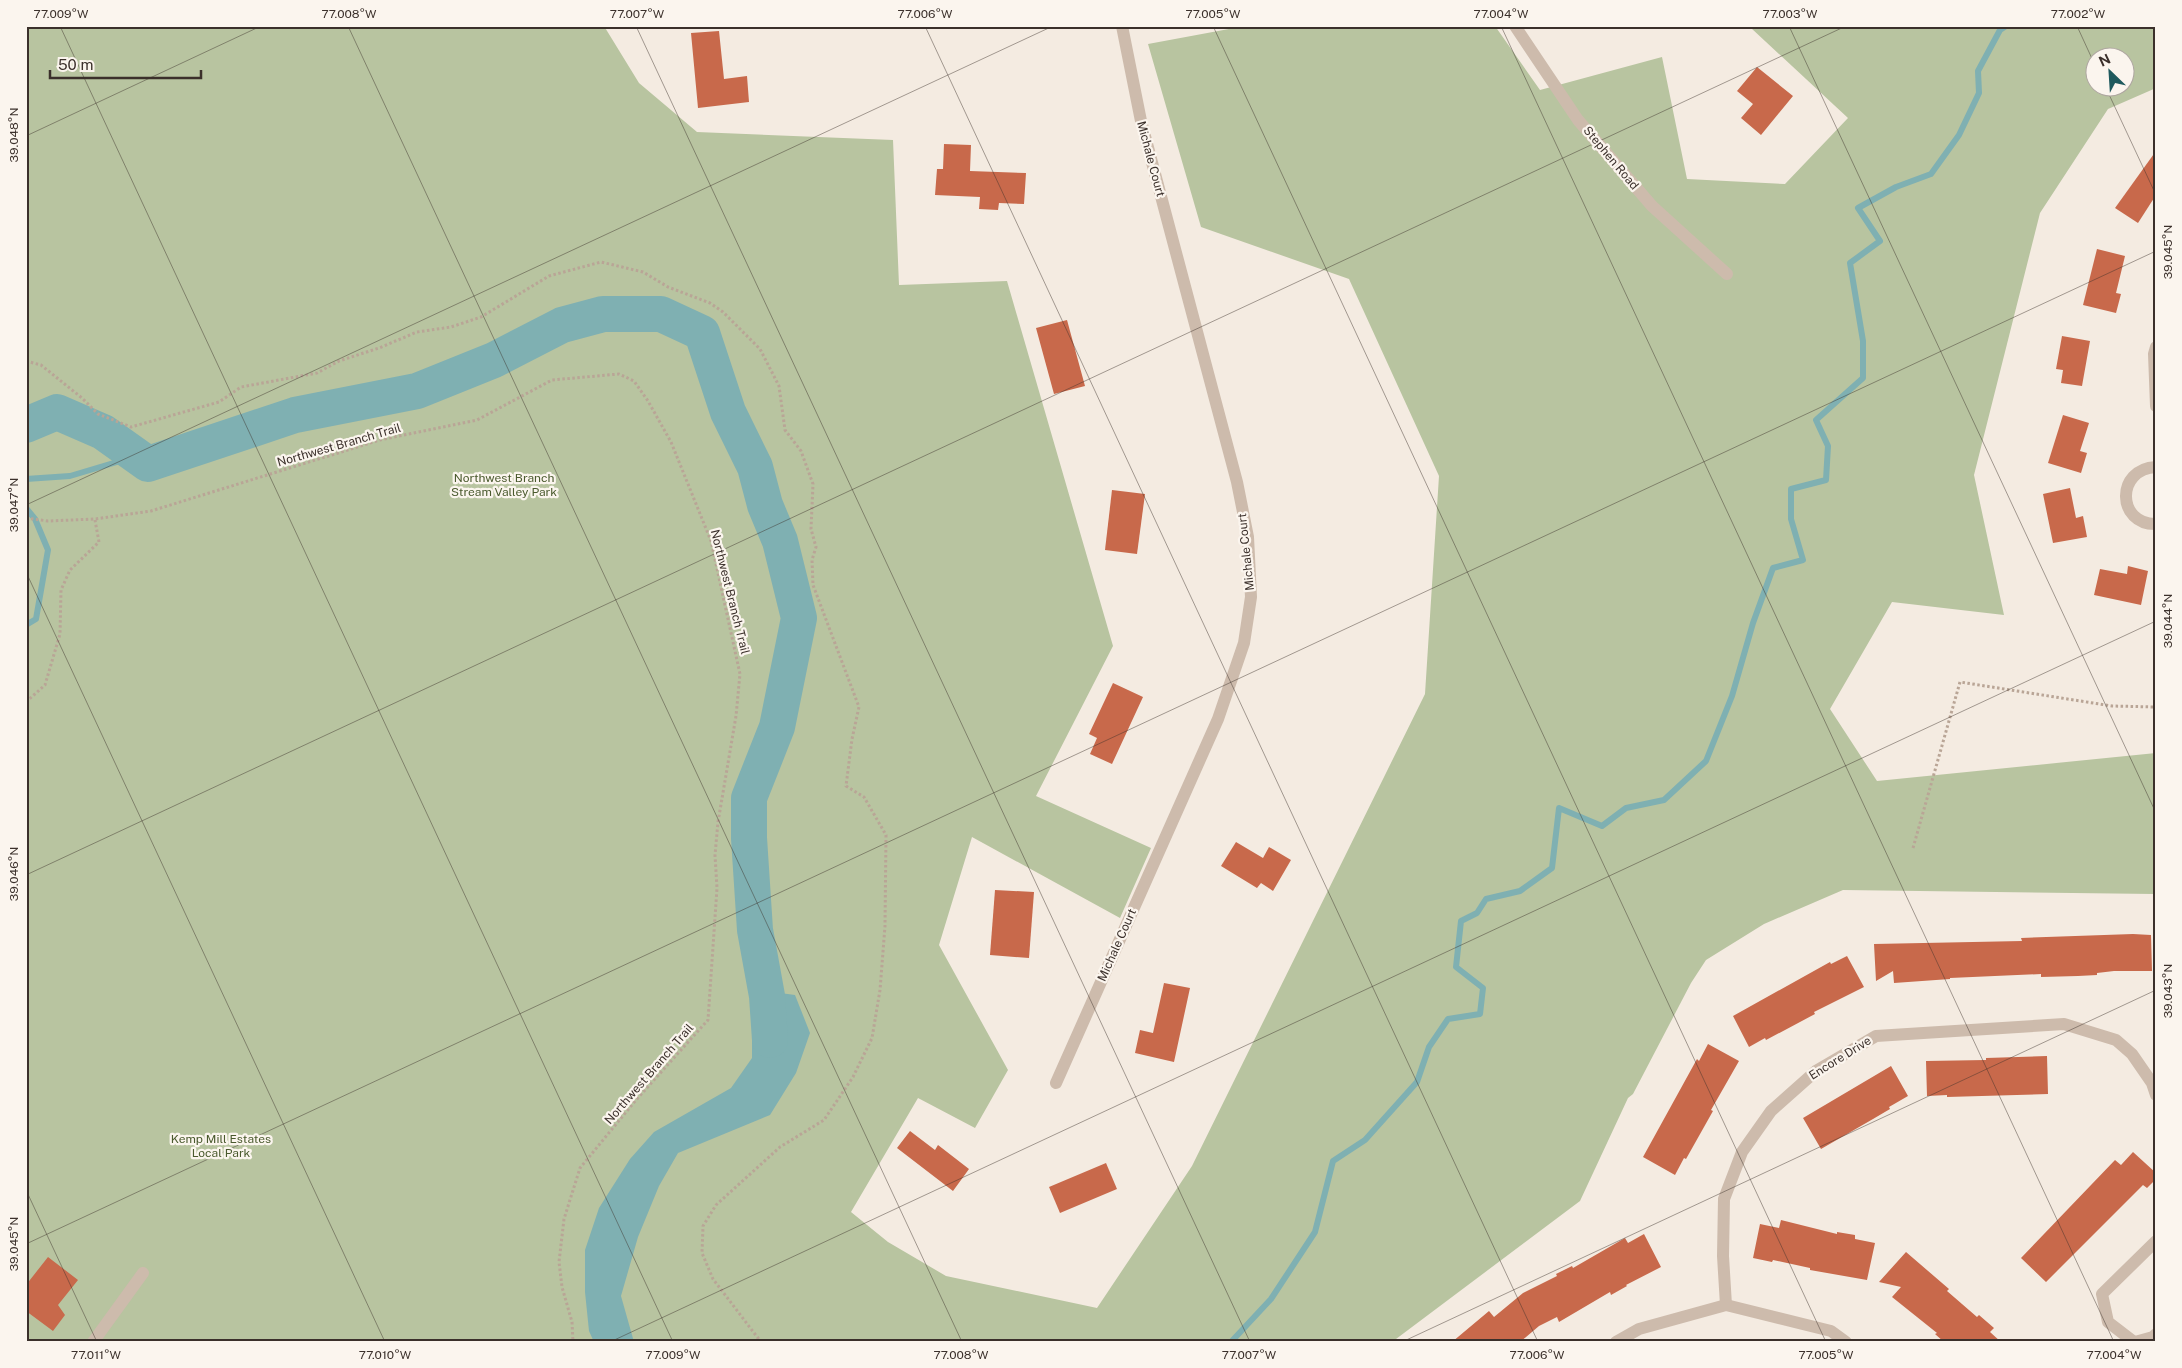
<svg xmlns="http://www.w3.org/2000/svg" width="2182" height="1368" font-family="'Public Sans',sans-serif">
<rect width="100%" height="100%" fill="#f4ebe1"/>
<path fill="#b8c4a0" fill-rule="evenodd" d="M 26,26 L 604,26 L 639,83 L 697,132 L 893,140 L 899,285 L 1007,281 L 1113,646 L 1036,796 L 1151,848 L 1120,918 L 972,837 L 939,945 L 1008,1070 L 975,1128 L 918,1098 L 851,1212 L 888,1242 L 946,1276 L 1097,1308 L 1192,1166 L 1425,694 L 1439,476 L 1349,279 L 1201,227 L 1148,44 L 1245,26 L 1495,26 L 1540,90 L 1662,57 L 1687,179 L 1785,184 L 1848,118 L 1751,28 L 1753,26 L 2156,26 L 2156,88 L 2108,109 L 2040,213 L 1974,475 L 2004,615 L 1892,602 L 1830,709 L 1877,781 L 2156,753 L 2156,898 L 2154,894 L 1843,890 L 1764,924 L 1706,960 L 1691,983 L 1633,1094 L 1628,1098 L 1580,1201 L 1392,1342 L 26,1342 ZM 2094,58 L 2124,58 L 2124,88 L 2094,88 Z"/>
<polygon fill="#7fb0b2" points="752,989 795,995 810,1033 796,1073 770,1115 678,1153 659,1186 638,1237 621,1296 634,1342 594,1342 589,1331 585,1292 585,1250 599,1208 630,1159 654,1132 731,1088 752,1058"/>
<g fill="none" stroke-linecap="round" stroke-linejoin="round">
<g stroke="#7fb0b2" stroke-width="6">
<polyline points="26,479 70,476 137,456"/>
<polyline points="26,508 35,519 48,550 36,619 26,625"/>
<polyline points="1231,1342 1271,1299 1315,1232 1333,1161 1365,1140 1417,1082 1429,1047 1448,1019 1480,1014 1483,988 1456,967 1461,921 1477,913 1486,899 1520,891 1552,868 1559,808 1602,826 1626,808 1664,800 1706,761 1732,696 1753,623 1773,568 1803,560 1791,519 1791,489 1826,480 1828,446 1816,420 1863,378 1863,341 1850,263 1880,241 1858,208 1896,187 1931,174 1959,135 1979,93 1978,71 2000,30 2006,26"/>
</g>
<polyline stroke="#7fb0b2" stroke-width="36" points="26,425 57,412 103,432 148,464 295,415 417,391 494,360 562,325 603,314 661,314 702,333 728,412 755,467 765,505 780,541 799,618 777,727 749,798 749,838 755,930 767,996 770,1040"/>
</g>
<g fill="#c8694b">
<polygon points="719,31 724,79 747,76 749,102 698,108 691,33"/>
<polygon points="1757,67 1793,96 1761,135 1741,118 1753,104 1737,91"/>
<polygon points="944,144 971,145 970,171 1026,173 1024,204 999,203 998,210 979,209 980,197 935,195 937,169 943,169"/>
<polygon points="2156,151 2156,195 2138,223 2115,208"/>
<polygon points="2097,249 2125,256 2116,293 2121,294 2116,313 2083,305"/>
<polygon points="1067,320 1085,386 1054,394 1036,328"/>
<polygon points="2062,336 2090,341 2082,386 2061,383 2063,370 2056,369"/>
<polygon points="2063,415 2089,423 2080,451 2087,453 2081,473 2048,463"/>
<polygon points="2070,488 2076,518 2083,516 2087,537 2053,543 2043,494"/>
<polygon points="1112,490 1145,494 1137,554 1105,550"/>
<polygon points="2128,566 2148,571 2141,605 2094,595 2100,569 2127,574"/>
<polygon points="1113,683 1143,697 1112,764 1090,754 1097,738 1089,734"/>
<polygon points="1236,842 1263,858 1269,847 1291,860 1273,891 1261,883 1257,888 1221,866"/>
<polygon points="995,890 1034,892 1029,958 990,955"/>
<polygon points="2133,934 2151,935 2152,971 2114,971 2097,973 2097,975 2078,976 2041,977 2041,974 1950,978 1950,979 1894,983 1893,971 1876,981 1874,944 2022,941 2021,938"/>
<polygon points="1847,956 1864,987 1814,1012 1815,1014 1766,1040 1765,1038 1749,1047 1733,1016 1830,962 1831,964"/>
<polygon points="1164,983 1190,988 1174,1062 1135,1053 1140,1030 1153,1033"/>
<polygon points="1708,1044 1739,1061 1711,1110 1713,1111 1686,1159 1684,1158 1675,1175 1643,1157 1697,1059 1699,1061"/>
<polygon points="2047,1056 2048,1094 1947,1097 1947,1095 1927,1096 1926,1061 1986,1060 1986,1058"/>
<polygon points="1891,1066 1908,1096 1889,1107 1890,1109 1873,1119 1821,1149 1803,1118"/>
<polygon points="910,1131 935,1150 938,1145 969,1169 953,1191 897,1148"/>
<polygon points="2133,1152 2156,1173 2156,1179 2147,1188 2143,1185 2046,1282 2021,1258 2115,1160 2121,1165"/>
<polygon points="1106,1163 1117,1189 1060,1213 1049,1187"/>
<polygon points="1781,1220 1837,1234 1837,1232 1855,1235 1855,1239 1875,1243 1867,1280 1810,1270 1810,1268 1773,1260 1772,1262 1753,1258 1760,1224 1779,1228"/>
<polygon points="1644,1234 1661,1267 1626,1285 1627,1286 1611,1295 1610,1292 1559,1322 1557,1317 1539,1326 1520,1342 1452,1342 1489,1311 1494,1317 1523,1293 1557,1276 1556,1274 1572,1266 1573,1268 1625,1238 1628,1243"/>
<polygon points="1906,1252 1949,1289 1947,1291 1977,1317 1979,1315 1994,1328 1990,1332 2001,1342 1944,1342 1935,1334 1937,1333 1892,1297 1901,1287 1879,1282"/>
<polygon points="48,1257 78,1280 58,1305 65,1315 53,1331 26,1311 26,1285"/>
</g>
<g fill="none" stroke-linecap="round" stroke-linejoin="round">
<g stroke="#b9a596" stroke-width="3" stroke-dasharray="2.5 2.5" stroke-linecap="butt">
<polyline points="26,361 41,365 82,398 98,414 131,427 219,402 241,387 317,373 339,361 379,348 417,332 451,327 481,317 549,276 601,262 643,272 668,287 710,303 723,312 760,349 779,386 785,430 801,451 813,484 811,529 816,547 812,560 813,585 859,707 852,739 846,786 864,797 886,835 885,926 880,990 872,1038 853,1077 824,1120 780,1147 716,1205 703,1226 702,1253 713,1279 761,1342"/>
<polyline points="26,518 48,521 95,519 151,511 380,440 477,420 552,380 619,374 634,381 648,401 671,442 711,541 740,674 736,716 718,822 715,855 717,888 708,1020 636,1100 580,1168 564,1219 559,1262 562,1287 572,1322 573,1342"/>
<polyline points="26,702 45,685 60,634 61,590 70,570 99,542 95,520"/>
<polyline points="1913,848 1960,682 2112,706 2156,707"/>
</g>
<g stroke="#cdbbac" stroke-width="12">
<polyline points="1515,26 1578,120 1652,206 1727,274"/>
<polyline points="2156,347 2154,354 2156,406"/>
<path d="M 2156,467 C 2115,469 2117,525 2156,524"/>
<polyline points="1056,1083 1218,719 1244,643 1251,597 1248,537 1237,482 1141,121 1122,26"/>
<polyline points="1726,1305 1723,1256 1724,1199 1742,1152 1771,1111 1816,1071 1876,1036 2064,1024 2116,1040 2132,1054 2152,1083 2156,1095"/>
<polyline points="93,1342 143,1273"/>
<polyline points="1616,1342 1639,1329 1726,1305 1831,1331 1846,1342"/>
<polyline points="2134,1342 2108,1322 2102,1294 2156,1241"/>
<polyline points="2135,1342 2153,1337 2156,1334"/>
</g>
</g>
<path fill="none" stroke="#3b302b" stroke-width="1" stroke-opacity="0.45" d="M 60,26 L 673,1342M 348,26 L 962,1342M 636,26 L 1250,1342M 925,26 L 1538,1342M 1213,26 L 1826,1342M 1501,26 L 2114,1342M 1789,26 L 2156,813M 2077,26 L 2094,63M 2106,88 L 2156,195M 26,136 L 261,26M 26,505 L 1053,26M 26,572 L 385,1342M 26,875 L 1846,26M 26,1190 L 97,1342M 26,1244 L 2156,251M 610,1342 L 2156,621M 1402,1342 L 2156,990"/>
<g text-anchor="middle" stroke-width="4.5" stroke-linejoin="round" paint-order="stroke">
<g font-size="12" fill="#3b302b" stroke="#fbf5ee">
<text transform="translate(1611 158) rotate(50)" y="4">Stephen Road</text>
<text transform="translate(1151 159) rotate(75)" y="4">Michale Court</text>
<text transform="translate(339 445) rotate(-16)" y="4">Northwest Branch Trail</text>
<text transform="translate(1246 552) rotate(-96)" y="4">Michale Court</text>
<text transform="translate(730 592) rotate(76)" y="4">Northwest Branch Trail</text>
<text transform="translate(1117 945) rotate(-66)" y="4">Michale Court</text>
<text transform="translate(1840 1058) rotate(-32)" y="4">Encore Drive</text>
<text transform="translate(649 1074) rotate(-49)" y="4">Northwest Branch Trail</text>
</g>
<g font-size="12" fill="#4a5a2e" stroke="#fbf5ee">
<text x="504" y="482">Northwest Branch<tspan x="504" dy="14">Stream Valley Park</tspan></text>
<text x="221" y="1143">Kemp Mill Estates<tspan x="221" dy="14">Local Park</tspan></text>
</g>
</g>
<rect width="2182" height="1368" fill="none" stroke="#fbf5ee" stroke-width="55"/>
<g transform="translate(2110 72) rotate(335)"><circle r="24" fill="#fbf5ee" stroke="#aea6a0"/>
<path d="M0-4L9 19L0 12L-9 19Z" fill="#1f5a5e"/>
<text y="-8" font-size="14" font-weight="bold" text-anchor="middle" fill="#3b302b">N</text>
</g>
<path d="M50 70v8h151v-8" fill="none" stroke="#3b302b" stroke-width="2.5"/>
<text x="58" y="70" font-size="15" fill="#3b302b" stroke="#fbf5ee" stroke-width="4" paint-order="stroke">50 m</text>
<rect x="28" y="28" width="2126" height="1312" fill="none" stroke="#3b302b" stroke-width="2"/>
<g font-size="12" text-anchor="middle" fill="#3b302b">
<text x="61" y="18">77.009°W</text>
<text x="349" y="18">77.008°W</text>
<text x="637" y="18">77.007°W</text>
<text x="925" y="18">77.006°W</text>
<text x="1213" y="18">77.005°W</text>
<text x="1501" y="18">77.004°W</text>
<text x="1790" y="18">77.003°W</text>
<text x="2078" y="18">77.002°W</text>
<text transform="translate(14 135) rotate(-90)" y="4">39.048°N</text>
<text transform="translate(2168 252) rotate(-90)" y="4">39.045°N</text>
<text transform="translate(14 505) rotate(-90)" y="4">39.047°N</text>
<text transform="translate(2168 621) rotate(-90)" y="4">39.044°N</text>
<text transform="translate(14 874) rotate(-90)" y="4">39.046°N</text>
<text transform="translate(2168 991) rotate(-90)" y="4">39.043°N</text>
<text transform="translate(14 1244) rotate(-90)" y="4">39.045°N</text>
<text x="96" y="1359">77.011°W</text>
<text x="385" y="1359">77.010°W</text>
<text x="673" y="1359">77.009°W</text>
<text x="961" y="1359">77.008°W</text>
<text x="1249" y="1359">77.007°W</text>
<text x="1537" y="1359">77.006°W</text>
<text x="1826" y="1359">77.005°W</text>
<text x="2114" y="1359">77.004°W</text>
</g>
</svg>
